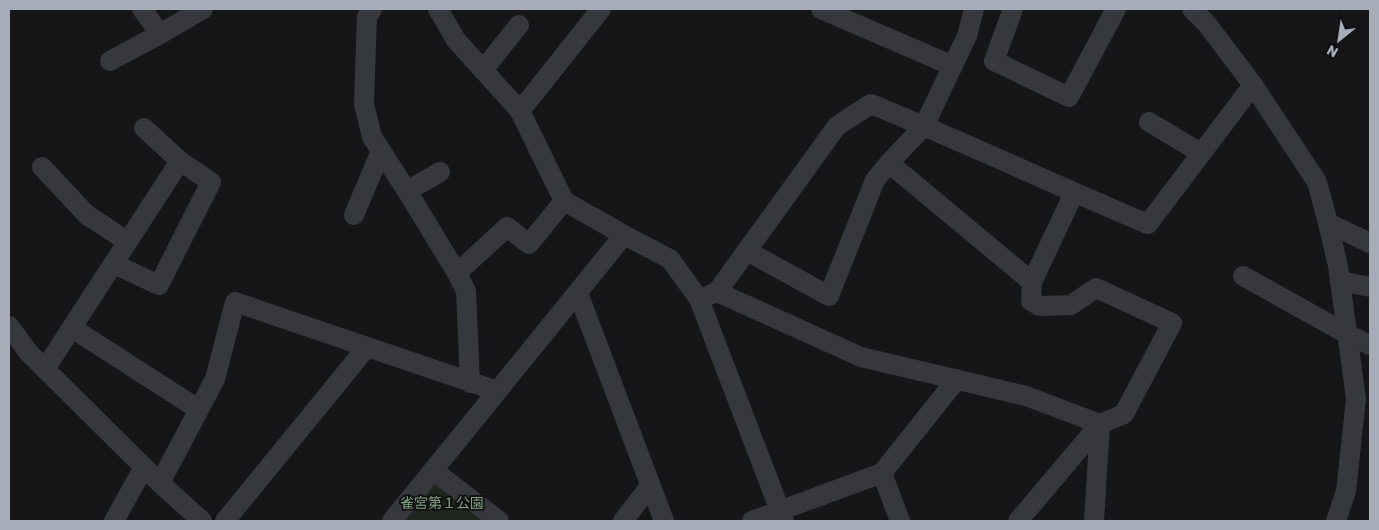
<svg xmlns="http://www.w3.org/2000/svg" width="1379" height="530" font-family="Rubik,'Noto Sans JP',sans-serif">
<rect width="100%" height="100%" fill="#161618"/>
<polygon fill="#1e261e" points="440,475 494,521 404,521"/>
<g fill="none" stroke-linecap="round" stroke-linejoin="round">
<g stroke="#37383d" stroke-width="20">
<polyline points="142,9 160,34 203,9"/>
<polyline points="372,9 367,17 364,104 372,137 407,191 457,273 466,291 470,383"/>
<polyline points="438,9 456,40 520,111 564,201 624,235"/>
<polyline points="821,9 953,66"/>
<polyline points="974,9 967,36 924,126 889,163 1032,282 1031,301 1040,306 1071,305 1096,288 1172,323 1124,414 1100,424 1018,521"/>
<polyline points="1013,9 994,61 1069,97 1116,9"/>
<polyline points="1192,9 1207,24 1253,85 1317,182 1328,223 1338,266 1356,399 1346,491 1336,521"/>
<polyline points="110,61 160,34"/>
<polyline points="483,70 519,25"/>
<polyline points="520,111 601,9"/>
<polyline points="1149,122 1201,153"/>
<polyline points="42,167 87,215 127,241"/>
<polyline points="407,191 440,172"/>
<polyline points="354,215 381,151"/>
<polyline points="1328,223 1370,243"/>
<polyline points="747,251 829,296 875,180 889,163"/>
<polyline points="114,264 159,285 211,182 180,161 144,128"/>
<polyline points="457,273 507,227 529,244 564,201"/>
<polyline points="1243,276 1347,334 1370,345"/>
<polyline points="1340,281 1370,287"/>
<polyline points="1032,282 1074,193"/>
<polyline points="717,292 861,357 1026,396 1100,424"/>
<polyline points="578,293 664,521"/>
<path d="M 699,299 L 717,292 L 837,126 L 871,104 C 964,142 1055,185 1148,224 L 1253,85"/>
<polyline points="9,326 29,353 45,369 160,483 202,521"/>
<polyline points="72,328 198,409"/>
<polyline points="45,369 180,161"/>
<polyline points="434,471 499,521"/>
<polyline points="882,473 957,379"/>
<polyline points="160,483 215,379 235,302 497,391"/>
<polyline points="114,521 144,467"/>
<polyline points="225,521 367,347"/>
<polyline points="392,521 624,235 670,259 699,299 784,521"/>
<polyline points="623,521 650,486"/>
<polyline points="752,521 882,473 900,521"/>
<polyline points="1094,521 1100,424"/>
</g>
</g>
<g text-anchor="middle" stroke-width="4" stroke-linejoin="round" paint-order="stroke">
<g font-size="14" fill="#7da47e" stroke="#111113">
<text x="442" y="508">雀宮第１公園</text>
</g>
</g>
<rect width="1379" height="530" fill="none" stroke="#a7adb8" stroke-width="20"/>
<g transform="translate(1339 40) rotate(210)" stroke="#111113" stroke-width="4" paint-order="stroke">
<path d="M0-4L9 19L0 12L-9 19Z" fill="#a7adb8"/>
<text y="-8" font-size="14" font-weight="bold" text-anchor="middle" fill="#a7adb8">N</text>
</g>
</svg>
